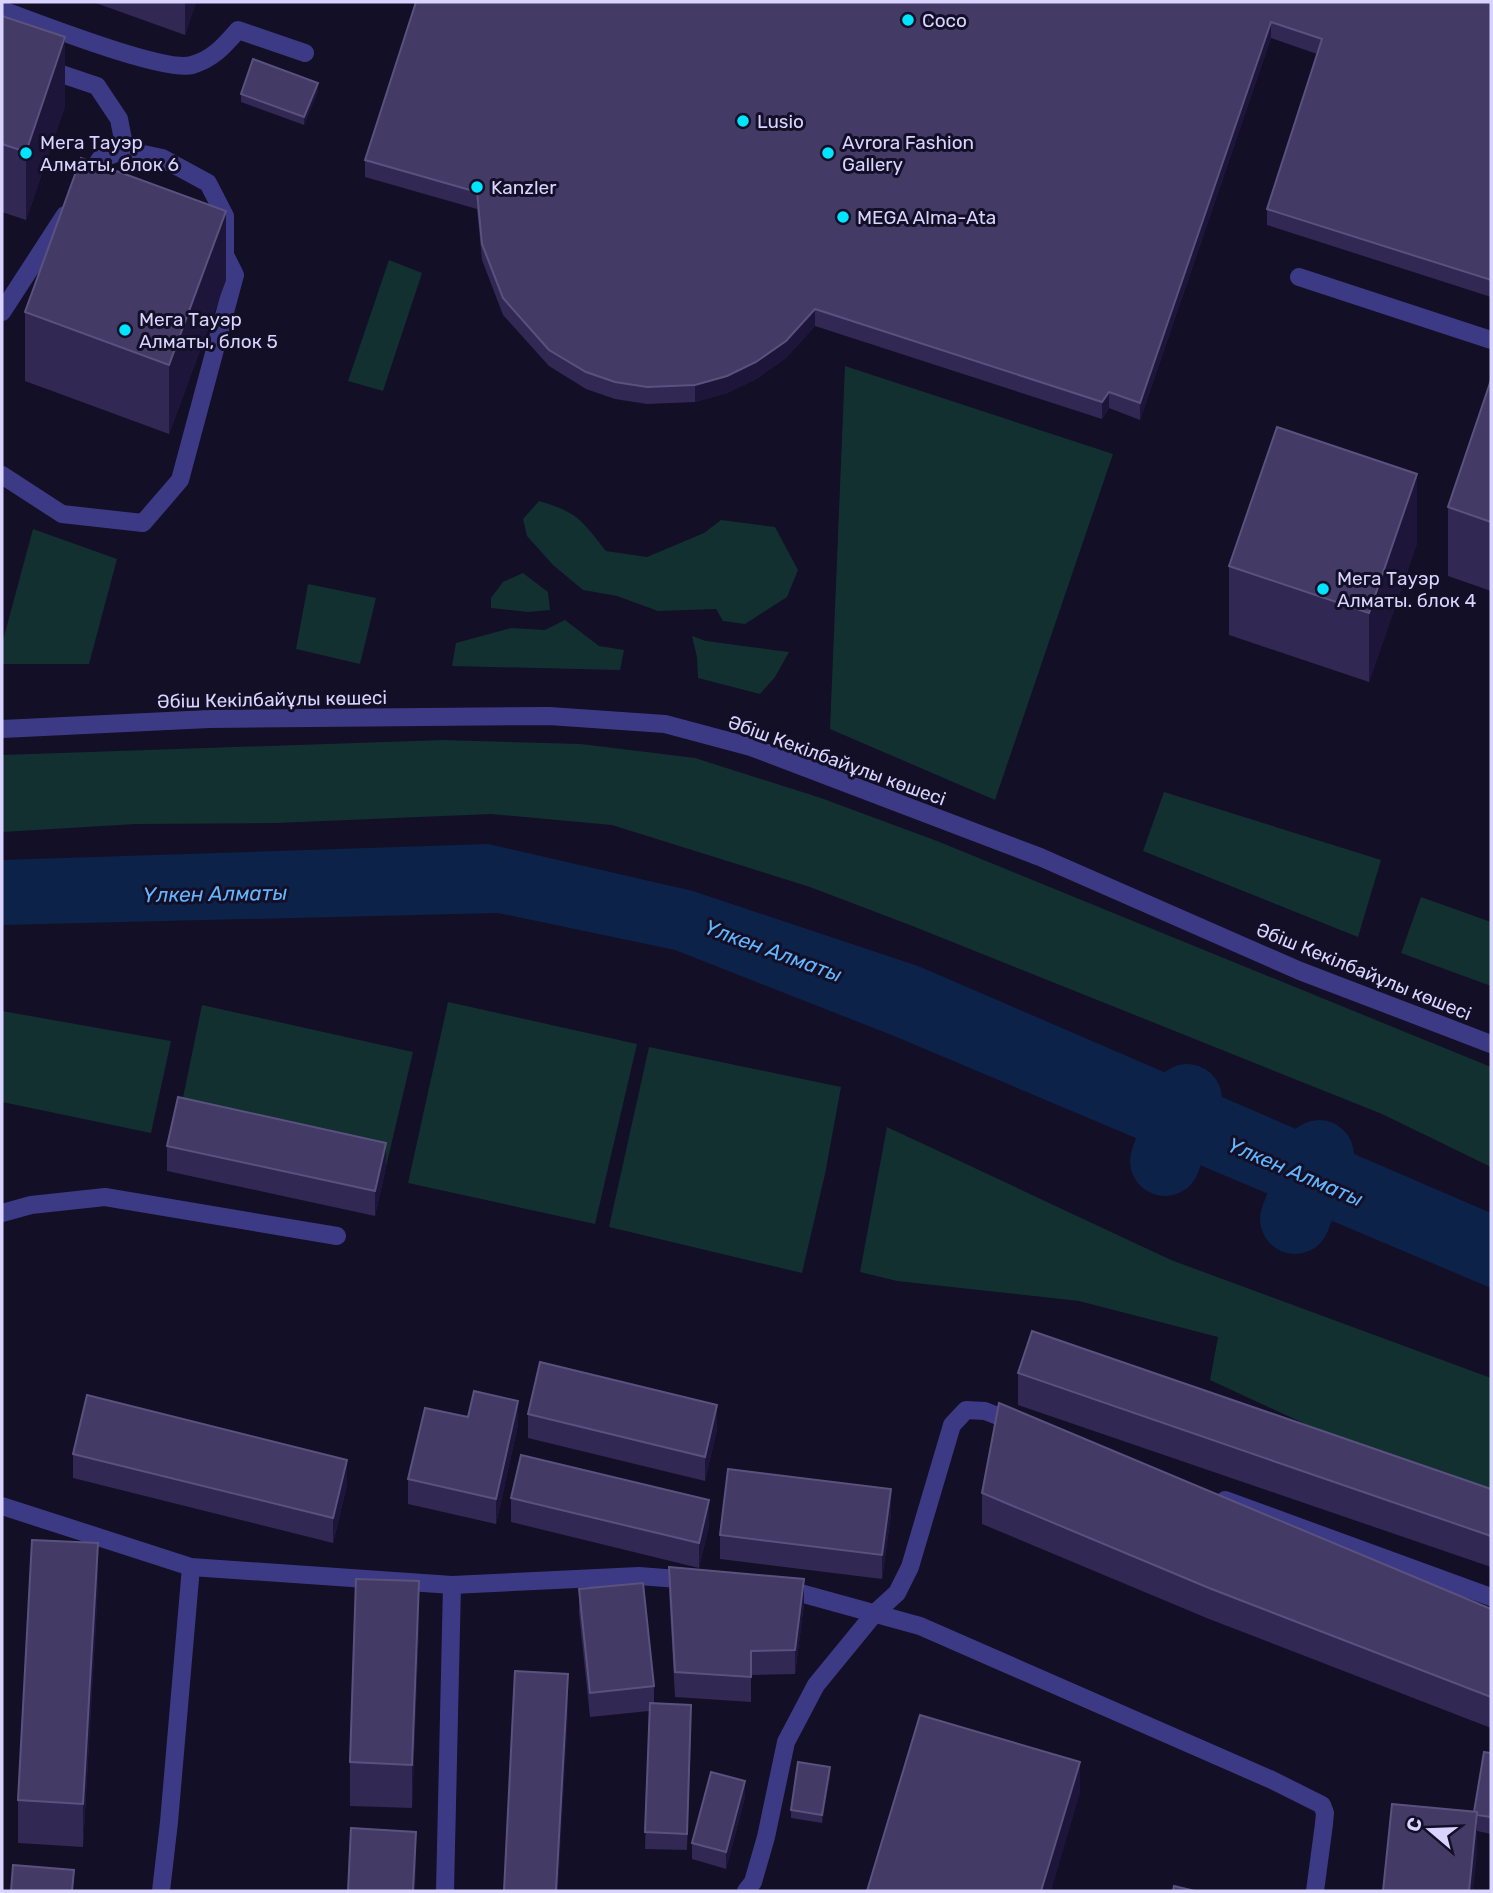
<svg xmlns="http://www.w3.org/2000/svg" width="1493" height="1893" font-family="Rubik,sans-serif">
<rect width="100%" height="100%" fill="#130f26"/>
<g fill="#12302f">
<polygon points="389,260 422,273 383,391 348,381"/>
<polygon points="845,366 1113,454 995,800 830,729"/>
<path d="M 539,501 C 578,512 582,521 606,551 L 647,557 L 704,533 L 721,520 L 775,527 L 798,570 L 787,597 L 745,624 L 723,621 L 716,609 L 658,611 L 617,596 L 583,590 L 553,565 L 527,536 L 523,519 Z"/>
<polygon points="33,529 117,559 89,664 2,664 2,644"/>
<polygon points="523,573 548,592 550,610 528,612 491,608 491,598 503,582"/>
<polygon points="308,584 376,598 360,664 296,649"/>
<polygon points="565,620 599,646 624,650 620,670 452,666 456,643 511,628 545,630"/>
<polygon points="692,636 706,641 789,652 775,677 760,694 698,678 697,657"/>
<polygon points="443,740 581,744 695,758 821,798 937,841 1491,1067 1491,1167 1382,1114 915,927 810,887 612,825 491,814 276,823 136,824 2,832 2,755"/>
<polygon points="1164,792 1381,860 1358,937 1143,851"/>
<polygon points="1421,897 1491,922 1491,986 1401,953"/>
<polygon points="448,1002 637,1044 595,1224 408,1183"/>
<polygon points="202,1005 413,1052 386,1167 178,1122"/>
<polygon points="2,1011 171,1041 151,1133 2,1102"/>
<polygon points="649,1047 841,1087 825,1174 802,1273 609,1227"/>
<polygon points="887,1127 1171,1260 1491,1378 1491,1497 1316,1429 1210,1380 1218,1337 1079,1301 897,1281 860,1272"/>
</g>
<polygon fill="#0c2248" points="488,844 693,891 918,966 1491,1213 1491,1288 894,1036 675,950 498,913 2,925 2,860"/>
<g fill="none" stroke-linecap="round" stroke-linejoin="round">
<g stroke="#0c2248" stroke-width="70">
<polyline points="1165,1161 1187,1099"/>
<polyline points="1295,1219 1319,1155"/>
</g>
<g stroke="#3d3a85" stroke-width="18">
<path d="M 2,10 C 36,22 164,73 192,65 C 213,59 224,46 238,30 L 305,53"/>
<polyline points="2,54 97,86 119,119 125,150"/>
<polyline points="1299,277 1491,340"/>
<polyline points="2,312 65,215"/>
<polyline points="2,475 62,514 143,523 180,480 235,275 225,255 225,216 208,183 162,158 125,150 100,159 85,183"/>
<polyline points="2,1213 31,1205 105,1197 337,1236"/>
<polyline points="1225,1500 1491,1597"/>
<polyline points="2,1506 191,1567 452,1585 639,1576 691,1580"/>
<polyline points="782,1588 920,1626 1272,1780 1322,1805 1325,1813 1324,1824 1315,1891"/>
<polyline points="161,1891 169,1822 191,1567"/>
<polyline points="445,1891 452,1585"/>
<polyline points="746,1891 753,1882 766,1837 786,1742 816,1685 875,1613 897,1593 910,1567 952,1425 966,1410 985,1411 1018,1424"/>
</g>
<polyline stroke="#3d3a85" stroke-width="18" points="2,729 209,719 549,716 665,724 751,747 1040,857 1300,971 1491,1044"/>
</g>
<g fill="#312854">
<polygon points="93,2 196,2 185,35"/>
<polygon points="416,2 1491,2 1491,297 1267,225 1267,209 1317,54 1271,38 1140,420 1109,408 1102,419 815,326 786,358 756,379 727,393 695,402 647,404 615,399 586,389 549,366 503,315 482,260 477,209 365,177 365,160"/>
<polygon points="2,16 65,106 26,220 2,212"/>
<polygon points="318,91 304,125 241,102 241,94"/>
<polygon points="226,280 169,434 25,381 25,312"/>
<polygon points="1491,380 1491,591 1448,576 1448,507"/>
<polygon points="1417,543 1369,682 1229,635 1229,566"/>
<polygon points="167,1146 386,1167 375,1216 167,1171"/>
<polygon points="1018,1373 1491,1489 1491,1567 1018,1405"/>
<polygon points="528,1414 717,1429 705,1481 528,1438"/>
<polygon points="468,1417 518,1425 496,1524 408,1504 408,1479"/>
<polygon points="73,1454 347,1485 333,1543 73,1478"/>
<polygon points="982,1493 1491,1609 1491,1728 1209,1619 982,1524"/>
<polygon points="511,1498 709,1525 699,1568 511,1522"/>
<polygon points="891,1514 882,1579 720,1559 720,1535"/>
<polygon points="669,1567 804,1604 795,1674 751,1675 751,1702 675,1697 669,1592"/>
<polygon points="98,1586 83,1847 18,1843 18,1800"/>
<polygon points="579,1589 654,1686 654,1704 691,1722 687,1850 645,1849 649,1711 590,1717 579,1613"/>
<polygon points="419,1624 412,1808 350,1806 350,1762"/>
<polygon points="1491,1753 1491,1834 1477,1831 1477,1855 1474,1812"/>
<polygon points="830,1775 822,1823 791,1818 791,1810"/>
<polygon points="745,1797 726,1869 692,1859 692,1843"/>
</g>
<g fill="#1d163a">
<polygon points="185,2 196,2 185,35"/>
<polygon points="1271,22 1271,38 1140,420 1140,403"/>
<polygon points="65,37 65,106 26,220 26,152"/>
<polygon points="318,83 318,91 304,125 304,117"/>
<polygon points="226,211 226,280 169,434 169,365"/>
<polygon points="815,309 815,326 786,358 756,379 727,393 695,402 695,385"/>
<polygon points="1109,392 1109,408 1102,419 1102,402"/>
<polygon points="1417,474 1417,543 1369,682 1369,613"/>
<polygon points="386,1143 386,1167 375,1216 375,1191"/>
<polygon points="518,1401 518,1425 496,1524 496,1499"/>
<polygon points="717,1405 717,1429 705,1481 705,1457"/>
<polygon points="347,1460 347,1485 333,1543 333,1518"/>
<polygon points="891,1489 891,1514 882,1579 882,1555"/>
<polygon points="709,1500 709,1525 699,1568 699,1543"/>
<polygon points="98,1543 98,1586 83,1847 83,1804"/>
<polygon points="804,1579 804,1604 795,1674 795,1650"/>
<polygon points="419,1581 419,1624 412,1808 412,1765"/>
<polygon points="568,1674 568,1717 558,1891 556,1891"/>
<polygon points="1080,1762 1080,1793 1051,1891 1041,1891"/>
<polygon points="830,1767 830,1775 822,1823 822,1815"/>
<polygon points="745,1781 745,1797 726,1869 726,1852"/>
<polygon points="1477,1812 1477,1855 1473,1891 1469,1891"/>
<polygon points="416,1832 416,1875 415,1891 413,1891"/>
</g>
<g fill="#433a66" stroke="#5a527e" stroke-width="2">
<polygon points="416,2 1491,2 1491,280 1267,209 1322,39 1271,22 1140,403 1109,392 1102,402 815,309 786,341 756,362 727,376 695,385 647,387 615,382 586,372 549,350 503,298 482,244 477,192 365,160"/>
<polygon points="2,16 65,37 26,152 2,144"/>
<polygon points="253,59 318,83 304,117 241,94"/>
<polygon points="81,158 226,211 169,365 25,312"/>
<polygon points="1491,380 1491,522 1448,507"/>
<polygon points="1277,427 1417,474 1369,613 1229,566"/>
<polygon points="178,1097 386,1143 375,1191 167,1146"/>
<polygon points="1032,1331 1491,1489 1491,1536 1018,1373"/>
<polygon points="540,1362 717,1405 705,1457 528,1414"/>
<polygon points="474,1391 518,1401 496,1499 408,1479 425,1408 468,1417"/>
<polygon points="87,1395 347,1460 333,1518 73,1454"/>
<polygon points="999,1403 1491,1609 1491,1697 1209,1588 982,1493"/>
<polygon points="521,1455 709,1500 699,1543 511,1498"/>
<polygon points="728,1469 891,1489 882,1555 720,1535"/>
<polygon points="32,1540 98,1543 83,1804 18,1800"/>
<polygon points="669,1567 804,1579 795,1650 751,1651 751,1677 675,1672"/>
<polygon points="356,1579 419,1581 412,1765 350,1762"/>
<polygon points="643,1583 654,1686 590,1693 579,1589"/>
<polygon points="515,1671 568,1674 556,1891 504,1891"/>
<polygon points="650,1703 691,1705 687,1834 645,1832"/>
<polygon points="920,1715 1080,1762 1041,1891 867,1891"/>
<polygon points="1484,1752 1491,1753 1491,1817 1477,1815 1477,1812 1474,1812"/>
<polygon points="798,1762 830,1767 822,1815 791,1810"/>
<polygon points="711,1772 745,1781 726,1852 692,1843"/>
<polygon points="1392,1804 1477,1812 1469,1891 1383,1891"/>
<polygon points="351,1828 416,1832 413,1891 348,1891"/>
<polygon points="13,1865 74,1870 72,1891 11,1891"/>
<polygon points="1174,1886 1195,1891 1173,1891"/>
</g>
<g fill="#00e5ff" stroke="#130f26" stroke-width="2.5">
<circle cx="908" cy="20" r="7"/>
<circle cx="743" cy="121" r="7"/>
<circle cx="26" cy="153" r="7"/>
<circle cx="828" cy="153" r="7"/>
<circle cx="477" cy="187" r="7"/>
<circle cx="843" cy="217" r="7"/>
<circle cx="125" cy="330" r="7"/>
<circle cx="1323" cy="589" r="7"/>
</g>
<g text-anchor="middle" stroke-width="6" stroke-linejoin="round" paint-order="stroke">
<g font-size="19" fill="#d9d4ff" stroke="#130f26" text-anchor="start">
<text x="922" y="27">Сосо</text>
<text x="757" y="128">Lusio</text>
<text x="40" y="149">Мега Тауэр<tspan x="40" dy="22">Алматы, блок 6</tspan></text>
<text x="842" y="149">Avrora Fashion<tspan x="842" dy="22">Gallery</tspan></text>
<text x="491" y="194">Kanzler</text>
<text x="857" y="224">MEGA Alma-Ata</text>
<text x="139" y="326">Мега Тауэр<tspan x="139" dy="22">Алматы, блок 5</tspan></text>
<text x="1337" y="585">Мега Тауэр<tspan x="1337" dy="22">Алматы. блок 4</tspan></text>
</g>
<g font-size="19" fill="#d9d4ff" stroke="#130f26">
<text transform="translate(272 699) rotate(-1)" y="7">Әбіш Кекілбайұлы көшесі</text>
<text transform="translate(837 760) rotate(20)" y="7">Әбіш Кекілбайұлы көшесі</text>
<text transform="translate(1364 971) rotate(22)" y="7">Әбіш Кекілбайұлы көшесі</text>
</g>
<g font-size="21" font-style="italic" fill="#62b6ff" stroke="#130f26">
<text transform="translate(215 894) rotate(-1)" y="7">Үлкен Алматы</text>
<text transform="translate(773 951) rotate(20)" y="7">Үлкен Алматы</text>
<text transform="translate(1295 1172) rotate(23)" y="7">Үлкен Алматы</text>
</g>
</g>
<rect width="1493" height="1893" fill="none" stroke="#d9d4ff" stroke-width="7"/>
<g transform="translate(1430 1830) rotate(289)" stroke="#130f26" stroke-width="5" paint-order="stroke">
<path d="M0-5L12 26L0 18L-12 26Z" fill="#d9d4ff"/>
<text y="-10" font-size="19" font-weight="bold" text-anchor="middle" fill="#d9d4ff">С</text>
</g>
</svg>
